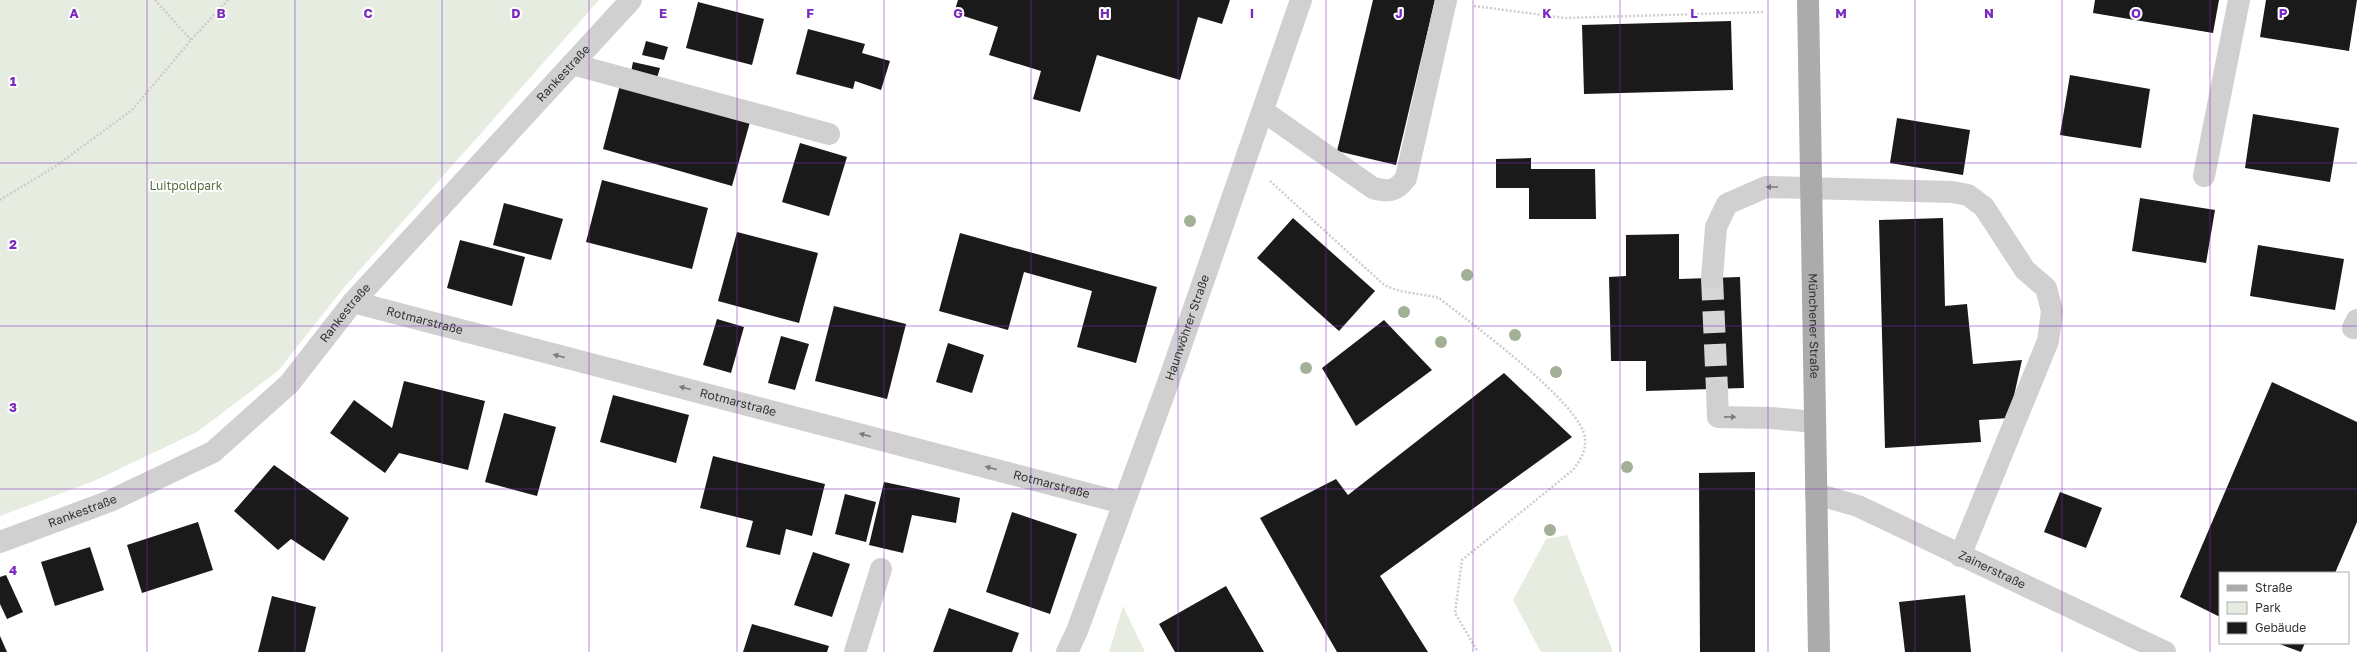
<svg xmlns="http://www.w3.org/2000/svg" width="2357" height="652" font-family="'Golos Text',sans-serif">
<rect width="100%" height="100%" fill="#fff"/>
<g fill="#e6ecdf">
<polygon points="0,0 599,0 342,290 278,371 197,432 94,481 0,516"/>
<polygon points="1567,535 1613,652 1541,652 1513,600 1546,539"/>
<polygon points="1123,606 1145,652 1109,652"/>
</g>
<g fill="#1a1a1a">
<polygon points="958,0 1230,0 1222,24 1198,17 1180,80 1097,55 1080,112 1033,99 1041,71 989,55 998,27 954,13"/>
<polygon points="1373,0 1435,0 1396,165 1337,151"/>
<polygon points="2095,0 2219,0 2213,33 2093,13"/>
<polygon points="2266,0 2357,0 2349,51 2260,37"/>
<polygon points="698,2 764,19 752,65 686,48"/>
<polygon points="1731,21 1733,90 1584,94 1582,25"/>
<polygon points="808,29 865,44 862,53 890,61 881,90 855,81 853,89 796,74"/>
<polygon points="646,41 668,47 664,60 642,55"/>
<polygon points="633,62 660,68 657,78 631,72"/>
<polygon points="2070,75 2150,89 2141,148 2060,135"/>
<polygon points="620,85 750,122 732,186 603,149"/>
<polygon points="2253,114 2339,128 2330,182 2245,168"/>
<polygon points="1897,118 1970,130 1963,175 1890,163"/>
<polygon points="800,143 847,157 829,216 782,202"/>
<polygon points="1531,158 1531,169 1595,169 1596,219 1529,219 1529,188 1496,188 1496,159"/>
<polygon points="602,180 708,208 692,269 586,242"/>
<polygon points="2140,198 2215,210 2206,263 2132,251"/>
<polygon points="504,203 563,219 551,260 493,245"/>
<polygon points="1293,218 1375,291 1339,331 1257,258"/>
<polygon points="1943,218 1945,306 1967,304 1973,364 2022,360 2009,418 1979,420 1981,442 1885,448 1879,220"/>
<polygon points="737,232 818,253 799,323 718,301"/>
<polygon points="960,233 1157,287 1136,363 1077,347 1092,291 1024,272 1008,330 939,311"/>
<polygon points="1679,234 1679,279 1740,277 1744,388 1646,391 1646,361 1611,361 1609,277 1626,276 1626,235"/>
<polygon points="460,240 525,257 512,306 447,288"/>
<polygon points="2258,245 2344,259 2335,310 2250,296"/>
<polygon points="834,306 906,324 887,399 815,381"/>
<polygon points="717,319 744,327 731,373 703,365"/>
<polygon points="1384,320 1432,370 1356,426 1322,368"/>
<polygon points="781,336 809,344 795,390 768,383"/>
<polygon points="948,343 984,355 972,393 936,382"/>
<polygon points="1504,373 1572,437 1380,576 1428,652 1337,652 1260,518 1336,479 1348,495"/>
<polygon points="404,381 485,401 468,470 399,453 385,473 330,433 354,400 392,428"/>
<polygon points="2272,382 2357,422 2357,522 2335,573 2220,573 2220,617 2180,597"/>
<polygon points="613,395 689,415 676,463 600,442"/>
<polygon points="504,413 556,427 537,496 485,482"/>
<polygon points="713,456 825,484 812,536 786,529 780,555 746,547 753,521 700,508"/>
<polygon points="274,465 349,518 324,561 291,539 278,550 234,511"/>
<polygon points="1755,472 1755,652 1700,652 1699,473"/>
<polygon points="884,482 960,498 956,523 912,515 903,553 869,545"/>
<polygon points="2060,492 2102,508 2086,548 2044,532"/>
<polygon points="845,494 876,502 866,542 835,534"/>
<polygon points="1012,512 1077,534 1050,614 986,592"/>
<polygon points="198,522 213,570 142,593 127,545"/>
<polygon points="90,547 104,590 55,606 41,562"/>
<polygon points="813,552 850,564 832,617 794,605"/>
<polygon points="6,575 23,612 7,619 0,604 0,577"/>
<polygon points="1226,586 1264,652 1175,652 1159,624"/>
<polygon points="1965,595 1971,652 1905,652 1899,602"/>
<polygon points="272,596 316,607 305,652 258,652"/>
<polygon points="949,608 1019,633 1012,652 933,652"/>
<polygon points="752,624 829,646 827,652 743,652"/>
<polygon points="0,636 7,652 0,652"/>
<polygon points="2277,643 2305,643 2301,652"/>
</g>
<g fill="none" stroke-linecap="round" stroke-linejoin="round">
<polyline stroke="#d6d6d6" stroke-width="22" stroke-dasharray="22 11" stroke-linecap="butt" points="1712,278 1717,390"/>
<g stroke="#cdcdcd" stroke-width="2.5" stroke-dasharray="2 2" stroke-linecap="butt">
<polyline points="155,0 191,40"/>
<polyline points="1474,6 1565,18 1765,12"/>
<path d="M 1270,181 L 1383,284 C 1400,294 1420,293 1439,298 C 1468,321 1584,405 1585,439 C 1586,452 1580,460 1573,470 L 1462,560 L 1455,613 L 1478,652"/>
<polyline points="0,200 56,166 132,110 191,40 228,0"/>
</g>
<g stroke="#d0d0d0" stroke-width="22">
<polyline points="572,64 829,134"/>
<path d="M 1263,111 L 1373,188 C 1388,192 1396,192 1406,178 L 1446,0"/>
<polyline points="2204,176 2239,0"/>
<polyline points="1712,278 1716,227 1727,204 1766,187 1952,192 1968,195 1984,207 2025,270 2046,288 2052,311 2048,341 1960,556"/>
<path id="s1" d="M 353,302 L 1123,503"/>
<polyline points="2353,328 2357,320"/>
<polyline points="1717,390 1718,417 1771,418 1815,422"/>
<path id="s2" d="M 1816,494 L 1858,506 L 2165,652"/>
<path id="s3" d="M 0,542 L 110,501 L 213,452 L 289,384 L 353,302 L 631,0"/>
<polyline points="855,652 881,569"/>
<path id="s4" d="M 1067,652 L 1077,631 L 1169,380 L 1301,0"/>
</g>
<path stroke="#ababab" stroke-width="22" id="s5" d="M 1808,0 L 1819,652"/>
</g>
<g fill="#a2b095">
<circle cx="1190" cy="221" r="6"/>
<circle cx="1467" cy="275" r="6"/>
<circle cx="1404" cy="312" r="6"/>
<circle cx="1515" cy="335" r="6"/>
<circle cx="1441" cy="342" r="6"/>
<circle cx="1306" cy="368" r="6"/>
<circle cx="1556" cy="372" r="6"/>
<circle cx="1627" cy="467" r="6"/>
<circle cx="1550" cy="530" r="6"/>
</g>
<defs><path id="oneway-solid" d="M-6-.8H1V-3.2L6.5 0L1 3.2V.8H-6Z"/></defs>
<g fill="#7a7a7a">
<use href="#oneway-solid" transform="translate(1772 187) rotate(-180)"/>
<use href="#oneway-solid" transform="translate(559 356) rotate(-165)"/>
<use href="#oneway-solid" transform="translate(685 388) rotate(-165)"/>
<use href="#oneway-solid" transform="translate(1730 417) rotate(1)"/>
<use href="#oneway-solid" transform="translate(865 435) rotate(-165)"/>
<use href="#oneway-solid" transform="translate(991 468) rotate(-165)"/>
</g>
<path fill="none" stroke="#7b2cbf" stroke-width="1" stroke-opacity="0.55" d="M 147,0 L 147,652M 295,0 L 295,652M 442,0 L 442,652M 589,0 L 589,652M 737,0 L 737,652M 884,0 L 884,652M 1031,0 L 1031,652M 1178,0 L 1178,652M 1326,0 L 1326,652M 1473,0 L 1473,652M 1620,0 L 1620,652M 1768,0 L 1768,652M 1915,0 L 1915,652M 2062,0 L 2062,652M 2210,0 L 2210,652M 0,163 L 2357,163M 0,326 L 2357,326M 0,489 L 2357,489"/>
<g text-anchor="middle" stroke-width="4" stroke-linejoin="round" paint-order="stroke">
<g font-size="12" fill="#333" stroke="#fff">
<text dy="4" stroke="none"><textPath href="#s3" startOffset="748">Rankestraße</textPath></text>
<text dy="4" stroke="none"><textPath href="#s3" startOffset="424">Rankestraße</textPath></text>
<text dy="4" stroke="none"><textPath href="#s1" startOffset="74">Rotmarstraße</textPath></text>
<text dy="4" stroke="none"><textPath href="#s5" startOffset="326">Münchener Straße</textPath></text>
<text dy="4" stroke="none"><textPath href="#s4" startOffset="346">Haunwöhrer Straße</textPath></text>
<text dy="4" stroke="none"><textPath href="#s1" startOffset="398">Rotmarstraße</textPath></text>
<text dy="4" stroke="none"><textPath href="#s1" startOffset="722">Rotmarstraße</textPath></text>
<text dy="4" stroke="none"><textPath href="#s3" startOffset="88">Rankestraße</textPath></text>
<text dy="4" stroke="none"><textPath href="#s2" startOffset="192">Zainerstraße</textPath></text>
</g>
<g font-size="12" fill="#56703f" stroke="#fff">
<text x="186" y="190">Luitpoldpark</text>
</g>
</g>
<g font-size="13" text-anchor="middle" font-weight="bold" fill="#7b2cbf" stroke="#fff" stroke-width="4" stroke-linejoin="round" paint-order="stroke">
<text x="74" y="18">A</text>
<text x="221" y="18">B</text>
<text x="368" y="18">C</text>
<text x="516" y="18">D</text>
<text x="663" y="18">E</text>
<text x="810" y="18">F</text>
<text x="958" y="18">G</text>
<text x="1105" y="18">H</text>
<text x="1252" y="18">I</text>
<text x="1399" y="18">J</text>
<text x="1547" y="18">K</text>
<text x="1694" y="18">L</text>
<text x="1841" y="18">M</text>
<text x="1989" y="18">N</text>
<text x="2136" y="18">O</text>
<text x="2283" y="18">P</text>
<text x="13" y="86">1</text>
<text x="13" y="249">2</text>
<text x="13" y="412">3</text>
<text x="13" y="575">4</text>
</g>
<rect x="2219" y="572" width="130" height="72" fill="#ffffff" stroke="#adadad"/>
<rect x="2227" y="585" width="20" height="6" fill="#ababab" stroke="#adadad"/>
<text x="2255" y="592" font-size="12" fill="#333333">Straße</text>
<rect x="2227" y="602" width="20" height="12" fill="#e6ecdf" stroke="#adadad"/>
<text x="2255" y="612" font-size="12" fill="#333333">Park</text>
<rect x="2227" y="622" width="20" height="12" fill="#1a1a1a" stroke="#adadad"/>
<text x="2255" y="632" font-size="12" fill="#333333">Gebäude</text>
</svg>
